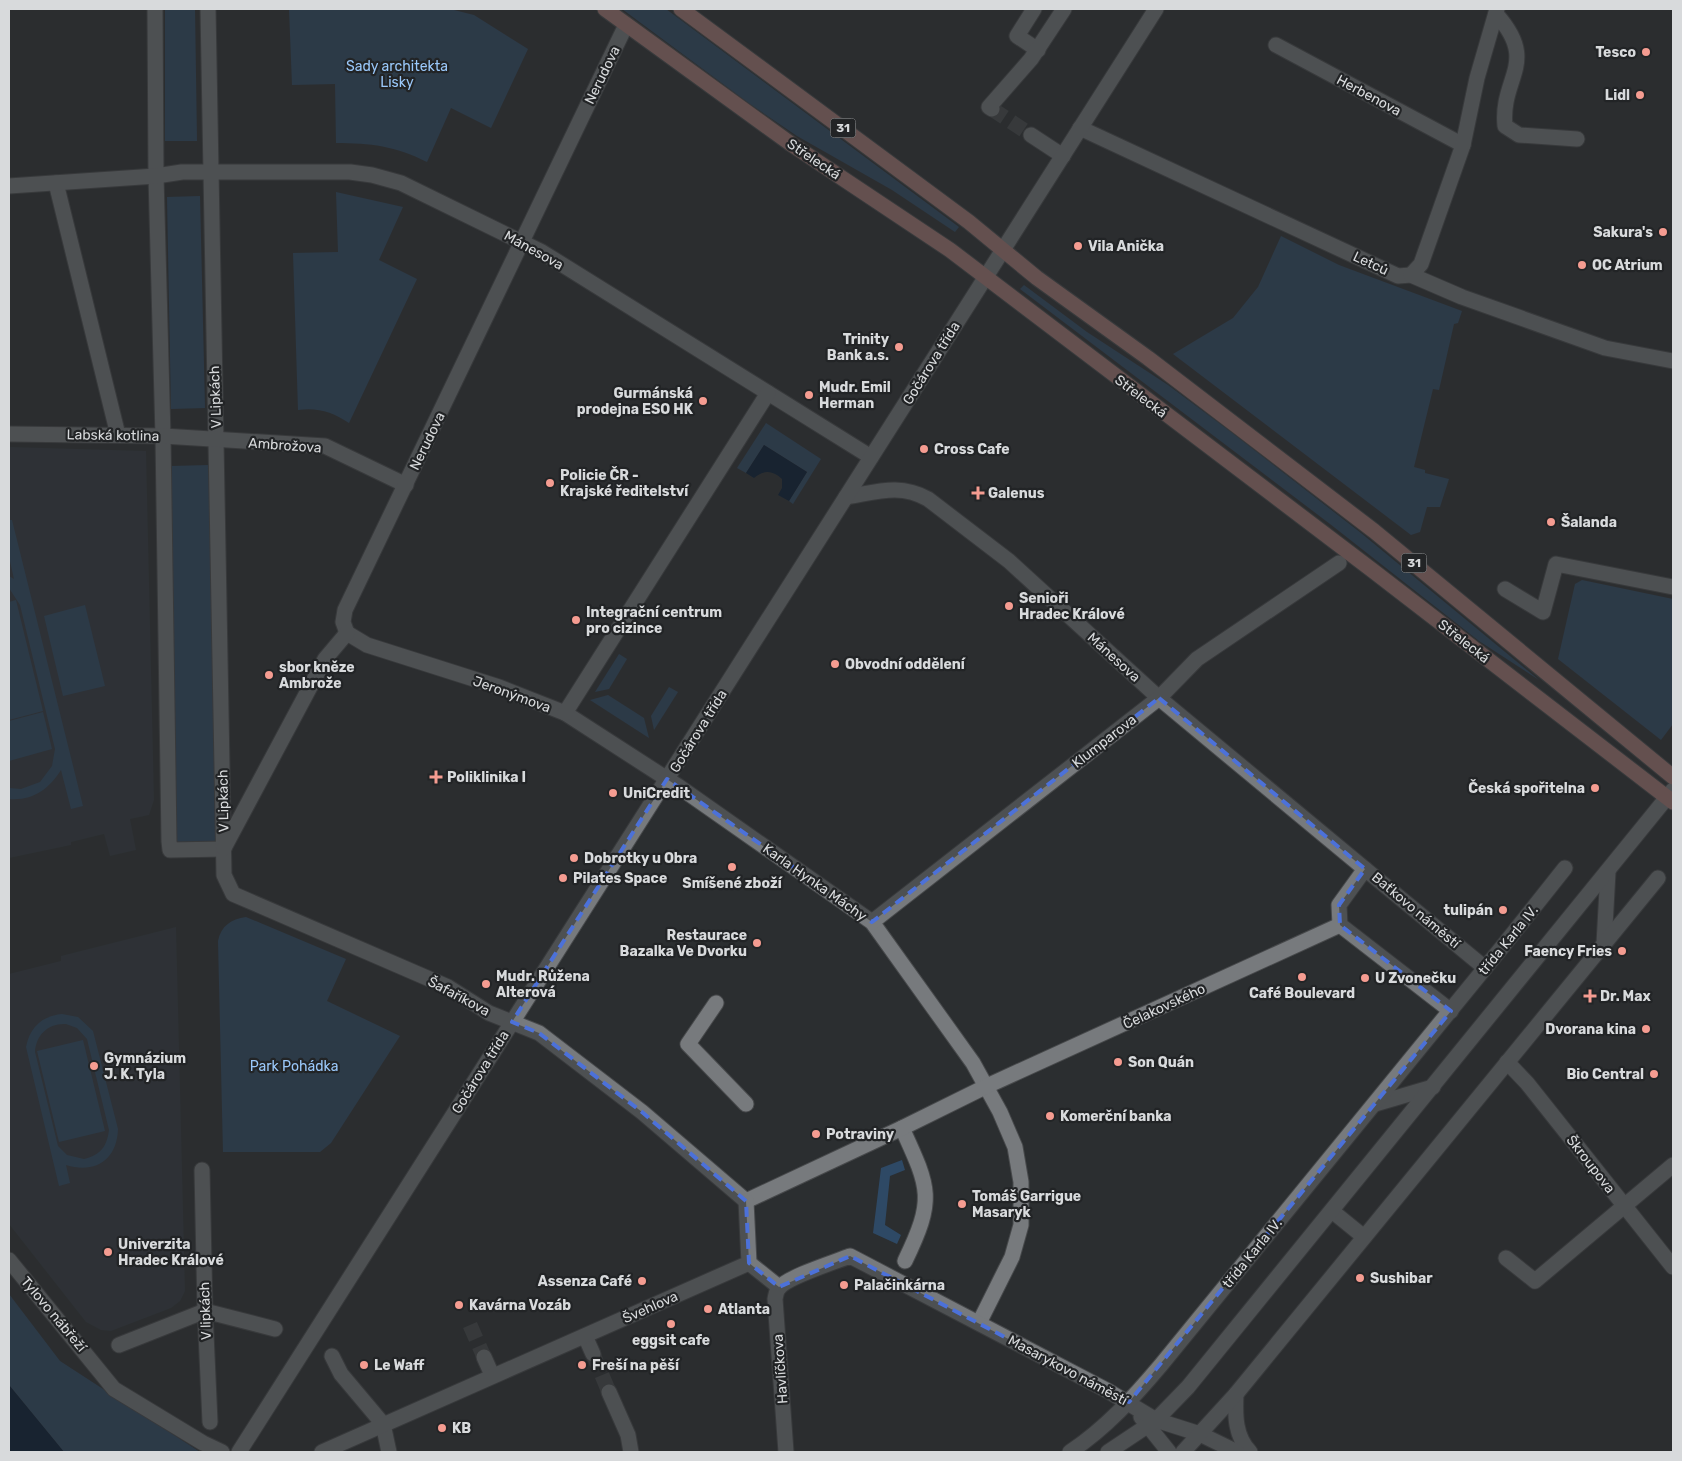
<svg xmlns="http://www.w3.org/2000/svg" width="1682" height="1461" font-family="Rubik,sans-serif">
<rect width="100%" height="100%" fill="#2b2e30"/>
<g fill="#31373e">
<polygon points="9,447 146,451 154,800 149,815 130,819 136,850 110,856 104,834 71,842 71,845 9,858"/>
<polygon points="176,927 185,1291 180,1301 171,1308 111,1331 101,1330 86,1322 9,1224 9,974 61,961 61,956"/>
</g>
<g fill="#2e4965" fill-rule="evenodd">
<polygon points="165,9 195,9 197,141 165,141"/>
<path d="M 289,9 L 450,9 L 474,15 L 528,49 L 491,128 L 451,108 L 427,162 C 395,146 371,143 336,143 L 335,84 L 292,85 Z"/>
<polygon points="622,9 666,9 959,227 955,232 892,190 797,136 750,104"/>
<path d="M 336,192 L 403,207 L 379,260 L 417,279 L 349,423 C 333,412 317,407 298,410 L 293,253 L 338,252 Z"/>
<polygon points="200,196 205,408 171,409 167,197"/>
<polygon points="1281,236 1339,265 1462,311 1458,323 1454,324 1439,390 1433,389 1414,467 1425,470 1425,473 1449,479 1440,507 1427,507 1420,532 1411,535 1173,354 1233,318 1258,287"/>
<polygon points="1024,285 1087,332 1168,385 1231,432 1361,533 1539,680 1479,641 1330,524 1020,289"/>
<polygon points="766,423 821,459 793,504 789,501 807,472 764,445 746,473 737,468"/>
<polygon points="209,465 218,843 176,843 171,466"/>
<path d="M 9,520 L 12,520 L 83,806 L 71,809 L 61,770 C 49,789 33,801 9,799 L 9,788 L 21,789 L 40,782 L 52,766 L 55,749 L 20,605 L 9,588 L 9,576 L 14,579 L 9,557 Z"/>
<polygon points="1582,580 1673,599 1673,724 1661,740 1558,659 1575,584"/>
<polygon points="16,600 43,711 9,720 9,602"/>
<polygon points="85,605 105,686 63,696 44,616"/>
<polygon points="619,654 627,659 609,689 595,692"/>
<polygon points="669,687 678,692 654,730 651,716"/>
<polygon points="608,695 644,718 649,738 590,700"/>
<polygon points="43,712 52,749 9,761 9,721"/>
<path d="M 246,917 L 346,959 L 327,1001 L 400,1036 L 331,1143 L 320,1152 L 223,1152 L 218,941 C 221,926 231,919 246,917 Z"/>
<path d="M 62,1014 L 78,1017 L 93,1031 L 118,1129 C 117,1160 95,1174 66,1165 L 70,1183 L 59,1186 L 26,1047 C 30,1027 42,1016 62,1014 ZM 66,1024 L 77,1028 L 87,1039 L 109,1130 C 107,1146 101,1155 84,1159 L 67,1155 L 58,1146 L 35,1052 C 36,1035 48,1023 66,1024 Z"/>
<polygon points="83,1040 105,1131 59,1142 37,1051"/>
<polygon points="902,1160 905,1170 890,1176 885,1225 901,1235 897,1244 873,1233 881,1168"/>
<polygon points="9,1294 60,1361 200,1452 64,1452 9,1385"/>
</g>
<g fill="#001732">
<path d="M 764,445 L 807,472 L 789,501 L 778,495 L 782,488 L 782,479 C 772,470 764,470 754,478 L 746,473 Z"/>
<polygon points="9,1385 64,1452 9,1452"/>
</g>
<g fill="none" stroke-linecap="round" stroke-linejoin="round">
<g stroke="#45484a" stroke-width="15" stroke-dasharray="15 8" stroke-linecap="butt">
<polyline points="992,109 1031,135"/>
<polyline points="470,1325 484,1357"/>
<polyline points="593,1354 609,1392"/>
</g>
<g stroke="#47494b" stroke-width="17">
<g id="minor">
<polyline points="155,9 156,176 163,436 169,841 170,850 224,849"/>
<polyline points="208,9 224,875 233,894 448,987 489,1013 539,1033 642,1112 746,1201"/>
<polyline points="1034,9 1017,36 1038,50"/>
<path d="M 1496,14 C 1540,63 1500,77 1505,126 L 1519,135 L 1577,139"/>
<polyline points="1276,45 1463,145"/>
<polyline points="992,109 989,107 1031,59 1064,9"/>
<polyline points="1080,128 1398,276 1411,275 1462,297 1605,348 1673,361"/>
<polyline points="1031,135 1063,156"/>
<polyline points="56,183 118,435"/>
<polyline points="9,186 156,176 182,172 350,172 372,175 401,183 542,252 871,457"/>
<polyline points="1411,275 1421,264 1463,145 1477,78 1497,9"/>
<polyline points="9,434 163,436 325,446 406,485"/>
<path d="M 846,497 C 877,492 900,483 928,499 L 1009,561 L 1159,698 L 1365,869"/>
<polyline points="1505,589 1543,612 1556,564 1673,587"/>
<polyline points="347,633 367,645 499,687 565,713 678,786 872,922 973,1063 1000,1112 1015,1147 1021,1182 1021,1225 1012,1257 979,1323"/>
<polyline points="347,633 343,622 345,610 626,25"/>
<polyline points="565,713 768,393"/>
<polyline points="224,848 325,659 347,633"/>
<polyline points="872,922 1159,698 1197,659 1339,563"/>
<polyline points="1604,944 1608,872"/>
<polyline points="716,1003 688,1044 746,1104"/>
<polyline points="1451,1011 1340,925 1339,905 1365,869 1485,968"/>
<polyline points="1507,1062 1527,1083 1673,1267"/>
<polyline points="1375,1104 1433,1087"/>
<path d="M 902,1128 C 930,1189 935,1199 905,1261"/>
<polyline points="202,1170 205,1311 210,1422"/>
<polyline points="746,1201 902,1128 987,1086 1340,925"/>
<polyline points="1332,1211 1364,1237"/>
<polyline points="1506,1258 1535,1281 1673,1165"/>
<polyline points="9,1260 114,1389 203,1443 222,1452"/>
<polyline points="749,1263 779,1287"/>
<polyline points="585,1336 593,1354"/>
<polyline points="119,1345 205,1311 275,1329"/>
<polyline points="332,1356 341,1374 383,1424 389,1452"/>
<polyline points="484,1357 492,1375"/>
<polyline points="609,1392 628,1435 631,1452"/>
<path d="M 1236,1394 C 1235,1416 1235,1436 1250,1452"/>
<polyline points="1141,1417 1169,1452"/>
<polyline points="239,1452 1156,9"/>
<polyline points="322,1452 749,1263 746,1201"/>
<path d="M 786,1452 L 775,1299 C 776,1295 776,1291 779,1288 C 787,1277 835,1262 850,1256 L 1108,1391 L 1156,1420 L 1200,1434 L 1237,1452"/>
<path d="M 1070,1452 C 1106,1428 1134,1397 1161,1365 L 1503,946 L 1565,868"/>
<polyline points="1108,1452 1156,1420 1188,1387 1673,790"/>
<polyline points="1183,1452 1236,1394 1658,878"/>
</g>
</g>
<g stroke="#47494b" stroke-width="17">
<g id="major">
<polyline points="605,9 791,144 950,250 1372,570 1673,802"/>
<polyline points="681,9 969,222 1037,278 1148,358 1374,531 1673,777"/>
</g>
</g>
<use href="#minor" stroke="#777a7d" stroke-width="15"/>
<use href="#major" stroke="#a97a75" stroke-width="15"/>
</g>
<path d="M0 0H1682V1461H0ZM 1159,698 L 1365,869 L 1339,905 L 1340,925 L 1451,1011 L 1129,1402 L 850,1256 L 779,1287 L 749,1263 L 746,1201 L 642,1112 L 539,1033 L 512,1022 L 667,779 L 872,922 Z" fill="#2b2e30" fill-opacity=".55" fill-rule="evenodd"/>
<path fill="none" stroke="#4c71d9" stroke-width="4" stroke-dasharray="10 6" stroke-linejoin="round" d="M 1159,698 L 1365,869 L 1339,905 L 1340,925 L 1451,1011 L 1129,1402 L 850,1256 L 779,1287 L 749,1263 L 746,1201 L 642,1112 L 539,1033 L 512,1022 L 667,779 L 872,922 Z"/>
<g fill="#f59c91" stroke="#222426" stroke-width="2">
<circle cx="1646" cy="52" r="5"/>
<circle cx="1640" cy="95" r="5"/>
<circle cx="1663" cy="232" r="5"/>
<circle cx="1078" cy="246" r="5"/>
<circle cx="1582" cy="265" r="5"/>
<circle cx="899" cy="347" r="5"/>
<circle cx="809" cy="395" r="5"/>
<circle cx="703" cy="401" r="5"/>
<circle cx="924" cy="449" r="5"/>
<circle cx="550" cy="483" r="5"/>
<path d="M975.5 485.5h5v5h5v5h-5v5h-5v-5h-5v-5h5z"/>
<circle cx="1551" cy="522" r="5"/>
<circle cx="1009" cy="606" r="5"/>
<circle cx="576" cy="620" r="5"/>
<circle cx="835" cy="664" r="5"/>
<circle cx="269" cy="675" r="5"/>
<path d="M433.5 769.5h5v5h5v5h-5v5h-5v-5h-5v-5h5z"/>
<circle cx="1595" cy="788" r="5"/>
<circle cx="613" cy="793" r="5"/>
<circle cx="574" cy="858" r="5"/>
<circle cx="732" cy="867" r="5"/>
<circle cx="563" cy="878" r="5"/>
<circle cx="1503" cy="910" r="5"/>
<circle cx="757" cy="943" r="5"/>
<circle cx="1622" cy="951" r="5"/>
<circle cx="1302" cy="977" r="5"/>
<circle cx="1365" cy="978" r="5"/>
<circle cx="486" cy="984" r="5"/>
<path d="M1587.5 988.5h5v5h5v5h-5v5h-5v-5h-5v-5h5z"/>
<circle cx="1646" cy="1029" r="5"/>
<circle cx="1118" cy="1062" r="5"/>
<circle cx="94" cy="1066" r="5"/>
<circle cx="1654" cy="1074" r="5"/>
<circle cx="1050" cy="1116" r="5"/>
<circle cx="816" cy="1134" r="5"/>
<circle cx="962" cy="1204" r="5"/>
<circle cx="108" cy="1252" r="5"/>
<circle cx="1360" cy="1278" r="5"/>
<circle cx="642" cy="1281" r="5"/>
<circle cx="844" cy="1285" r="5"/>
<circle cx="459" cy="1305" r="5"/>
<circle cx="708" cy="1309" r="5"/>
<circle cx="671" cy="1324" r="5"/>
<circle cx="364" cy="1365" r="5"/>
<circle cx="582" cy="1365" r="5"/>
<circle cx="442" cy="1428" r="5"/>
</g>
<g text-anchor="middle" stroke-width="4.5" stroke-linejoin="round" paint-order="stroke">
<g fill="#222426" stroke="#a1a3a5" stroke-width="1">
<rect x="830.5" y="118.5" width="25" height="19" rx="4"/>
<rect x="1401.5" y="553.5" width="25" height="19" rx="4"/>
</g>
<g font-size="12" font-weight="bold" fill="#d8dadc">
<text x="843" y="132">31</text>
<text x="1414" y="567">31</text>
</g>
<g font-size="14" font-weight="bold" fill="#d8dadc" stroke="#222426" text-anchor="start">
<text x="1636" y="57" text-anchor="end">Tesco</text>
<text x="1630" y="100" text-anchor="end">Lidl</text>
<text x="1653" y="237" text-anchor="end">Sakura's</text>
<text x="1088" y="251">Vila Anička</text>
<text x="1592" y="270">OC Atrium</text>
<text x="889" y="344" text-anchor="end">Trinity<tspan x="889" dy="16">Bank a.s.</tspan></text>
<text x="819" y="392">Mudr. Emil<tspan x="819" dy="16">Herman</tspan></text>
<text x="693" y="398" text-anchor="end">Gurmánská<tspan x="693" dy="16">prodejna ESO HK</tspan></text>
<text x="934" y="454">Cross Cafe</text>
<text x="560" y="480">Policie ČR -<tspan x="560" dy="16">Krajské ředitelství</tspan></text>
<text x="988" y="498">Galenus</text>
<text x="1561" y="527">Šalanda</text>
<text x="1019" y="603">Senioři<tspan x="1019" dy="16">Hradec Králové</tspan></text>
<text x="586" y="617">Integrační centrum<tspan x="586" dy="16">pro cizince</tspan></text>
<text x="845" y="669">Obvodní oddělení</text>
<text x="279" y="672">sbor kněze<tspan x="279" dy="16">Ambrože</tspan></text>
<text x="447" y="782">Poliklinika I</text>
<text x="1585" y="793" text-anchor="end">Česká spořitelna</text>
<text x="623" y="798">UniCredit</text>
<text x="584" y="863">Dobrotky u Obra</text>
<text x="573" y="883">Pilates Space</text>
<text x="732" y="888" text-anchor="middle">Smíšené zboží</text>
<text x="1493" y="915" text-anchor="end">tulipán</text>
<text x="747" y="940" text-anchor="end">Restaurace<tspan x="747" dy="16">Bazalka Ve Dvorku</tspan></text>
<text x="1612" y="956" text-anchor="end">Faency Fries</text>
<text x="496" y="981">Mudr. Růžena<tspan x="496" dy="16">Alterová</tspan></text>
<text x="1375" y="983">U Zvonečku</text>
<text x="1302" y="998" text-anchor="middle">Café Boulevard</text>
<text x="1600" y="1001">Dr. Max</text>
<text x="1636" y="1034" text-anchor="end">Dvorana kina</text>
<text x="104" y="1063">Gymnázium<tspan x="104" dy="16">J. K. Tyla</tspan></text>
<text x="1128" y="1067">Son Quán</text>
<text x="1644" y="1079" text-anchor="end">Bio Central</text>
<text x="1060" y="1121">Komerční banka</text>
<text x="826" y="1139">Potraviny</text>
<text x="972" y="1201">Tomáš Garrigue<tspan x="972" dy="16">Masaryk</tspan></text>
<text x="118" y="1249">Univerzita<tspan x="118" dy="16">Hradec Králové</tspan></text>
<text x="1370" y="1283">Sushibar</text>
<text x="632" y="1286" text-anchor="end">Assenza Café</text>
<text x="854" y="1290">Palačinkárna</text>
<text x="469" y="1310">Kavárna Vozáb</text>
<text x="718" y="1314">Atlanta</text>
<text x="671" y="1345" text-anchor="middle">eggsit cafe</text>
<text x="374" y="1370">Le Waff</text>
<text x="592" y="1370">Freší na pěší</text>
<text x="452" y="1433">KB</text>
</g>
<g font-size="14" fill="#9ac8fa" stroke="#222426">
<text x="397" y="71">Sady architekta<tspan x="397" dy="16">Lisky</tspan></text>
<text x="294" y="1071">Park Pohádka</text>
</g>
<g font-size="14" fill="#d8dadc" stroke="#222426">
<text transform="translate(602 75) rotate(-64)" y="5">Nerudova</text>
<text transform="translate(1369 95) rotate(28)" y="5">Herbenova</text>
<text transform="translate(814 159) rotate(34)" y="5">Střelecká</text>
<text transform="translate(534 250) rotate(29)" y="5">Mánesova</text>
<text transform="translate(1371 263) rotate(25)" y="5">Letců</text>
<text transform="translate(931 363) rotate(-58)" y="5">Gočárova třída</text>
<text transform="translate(1141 396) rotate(37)" y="5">Střelecká</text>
<text transform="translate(215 397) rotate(-92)" y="5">V Lipkách</text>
<text transform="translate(113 435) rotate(1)" y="5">Labská kotlina</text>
<text transform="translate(427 441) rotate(-64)" y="5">Nerudova</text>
<text transform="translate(285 445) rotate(4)" y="5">Ambrožova</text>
<text transform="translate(1464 641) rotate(38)" y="5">Střelecká</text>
<text transform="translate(1114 657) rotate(42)" y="5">Mánesova</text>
<text transform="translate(512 694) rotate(20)" y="5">Jeronýmova</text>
<text transform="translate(698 731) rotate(-58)" y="5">Gočárova třída</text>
<text transform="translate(1104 741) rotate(-38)" y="5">Klumparova</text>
<text transform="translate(223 801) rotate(-91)" y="5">V Lipkách</text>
<text transform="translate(815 882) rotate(35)" y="5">Karla Hynka Máchy</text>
<text transform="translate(1416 910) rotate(40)" y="5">Baťkovo náměstí</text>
<text transform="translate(1508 940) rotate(-51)" y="5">třída Karla IV.</text>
<text transform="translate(459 996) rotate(28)" y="5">Šafaříkova</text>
<text transform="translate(1164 1006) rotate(-25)" y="5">Čelakovského</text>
<text transform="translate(480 1072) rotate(-58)" y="5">Gočárova třída</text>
<text transform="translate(1591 1164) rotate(52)" y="5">Škroupova</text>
<text transform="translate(1252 1253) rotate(-51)" y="5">třída Karla IV.</text>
<text transform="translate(650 1307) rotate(-24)" y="5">Švehlova</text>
<text transform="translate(205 1311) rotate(-92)" y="5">V lipkách</text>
<text transform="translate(54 1314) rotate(50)" y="5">Tylovo nábřeží</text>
<text transform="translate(780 1369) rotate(-94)" y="5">Havlíčkova</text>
<text transform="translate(1068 1370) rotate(28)" y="5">Masarykovo náměstí</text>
</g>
</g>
<rect width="1682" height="1461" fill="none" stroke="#d8dadc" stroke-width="20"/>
</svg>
